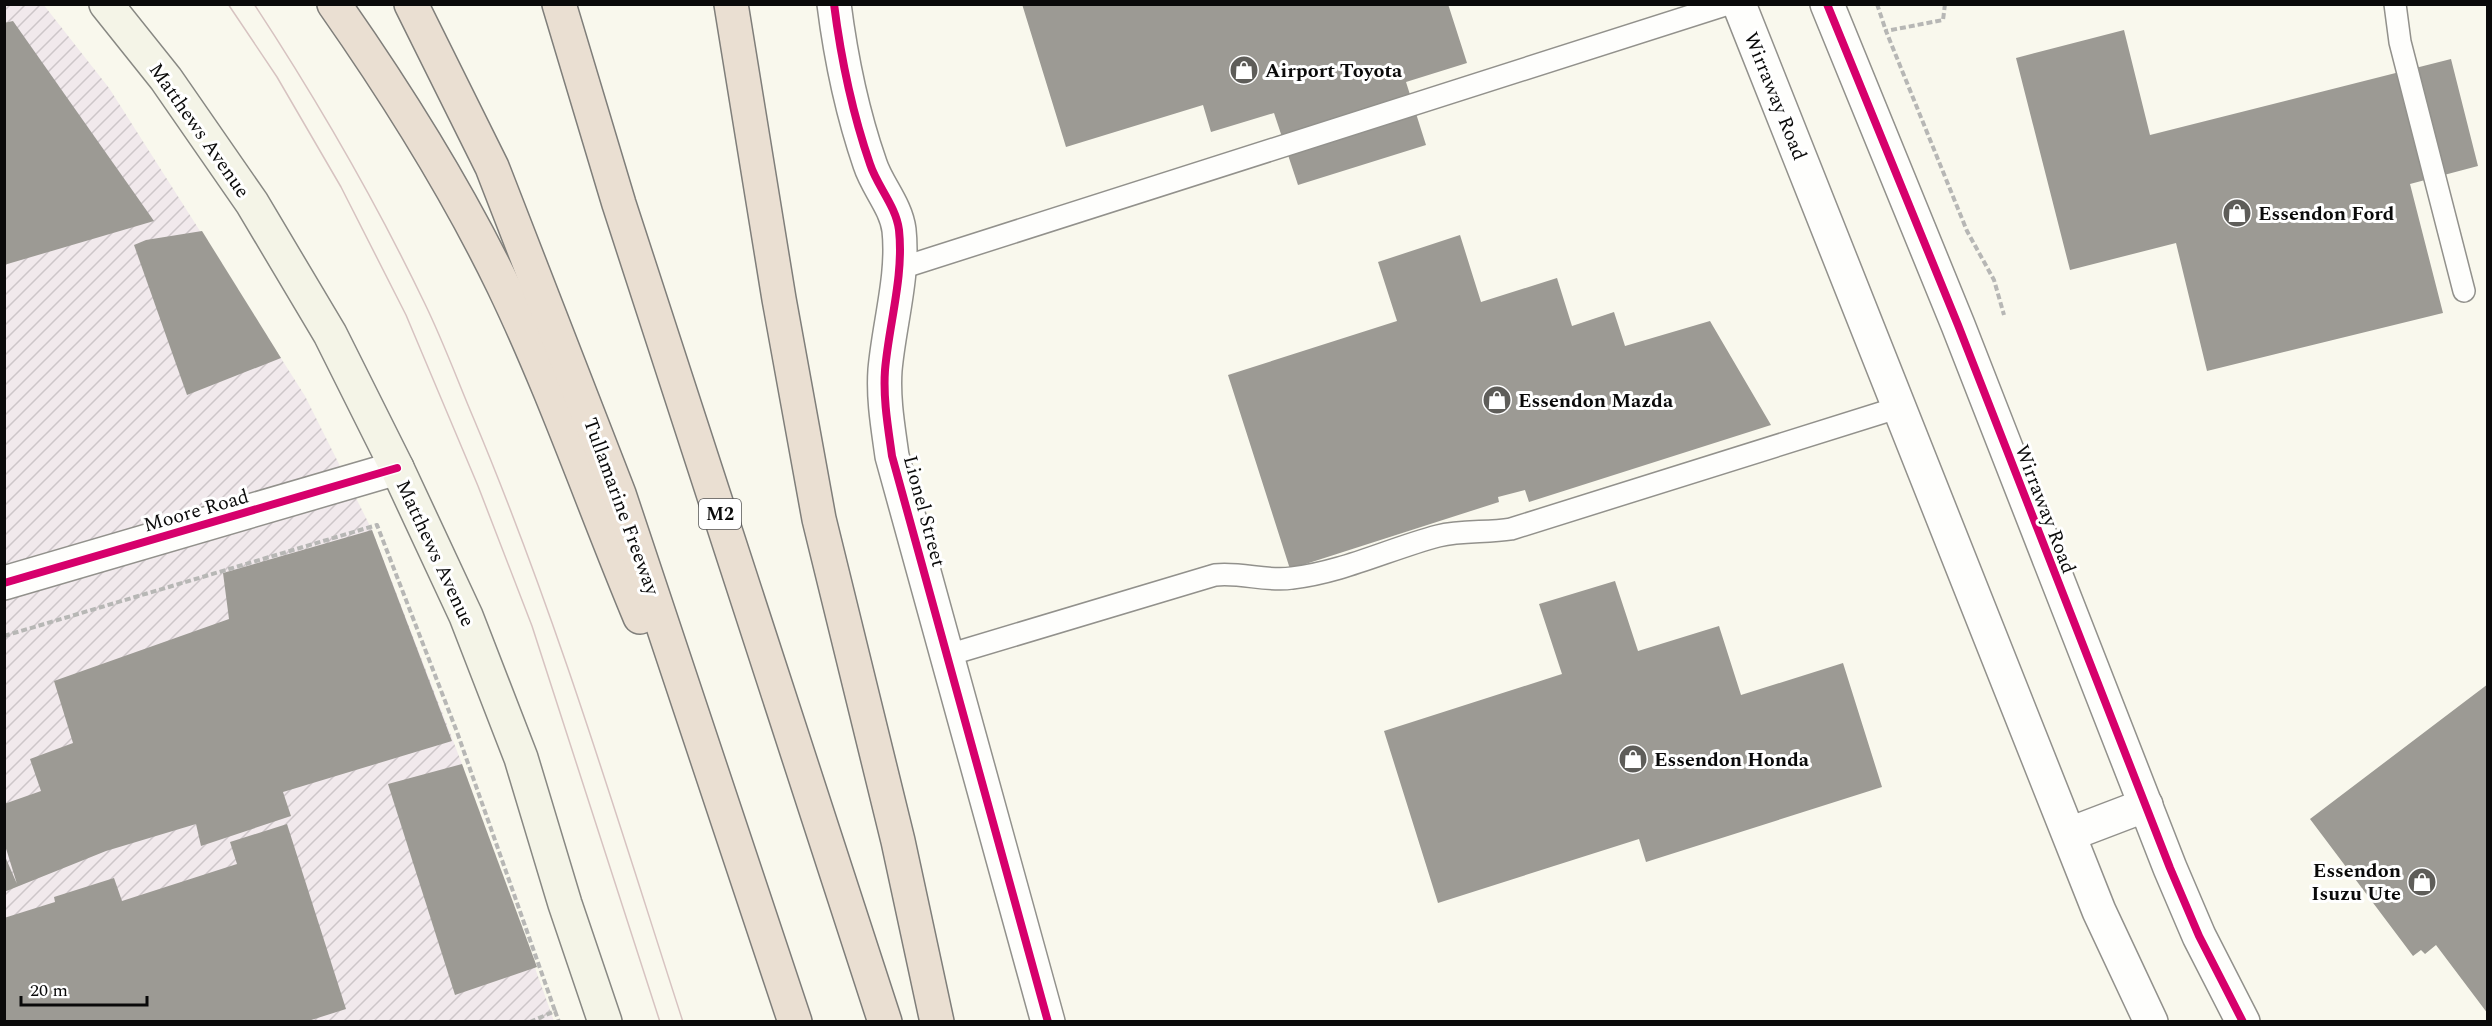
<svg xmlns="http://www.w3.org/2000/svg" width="2492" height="1026" font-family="Spectral,serif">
<defs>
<pattern id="industrial-furrows" width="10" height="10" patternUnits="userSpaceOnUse" patternTransform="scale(1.5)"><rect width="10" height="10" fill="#f1e9ec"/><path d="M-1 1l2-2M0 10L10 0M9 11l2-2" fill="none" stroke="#cdc6c9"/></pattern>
</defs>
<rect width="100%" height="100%" fill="#f9f8ed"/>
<polygon fill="url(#industrial-furrows)" points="43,4 109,88 305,396 372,530 462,764 554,1021 5,1022 4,5"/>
<g fill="#9c9a94">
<polygon points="1022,4 1448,4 1467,63 1406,82 1426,145 1298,185 1274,113 1211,132 1203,105 1066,147"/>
<polygon points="13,21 154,221 4,265 4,23"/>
<polygon points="2124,30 2150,135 2451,59 2478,166 2410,184 2443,313 2207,371 2176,243 2070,270 2016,58"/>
<polygon points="202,231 281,358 187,395 134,245 146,240"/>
<polygon points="1460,235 1481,302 1557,278 1572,326 1614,312 1625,346 1710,321 1771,425 1529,502 1525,490 1498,497 1499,502 1290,569 1228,375 1397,321 1378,262"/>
<polygon points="372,530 452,741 283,792 291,816 201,846 196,824 106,851 4,892 4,854 17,884 4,842 4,804 41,791 30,759 73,743 54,681 229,619 223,573"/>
<polygon points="1615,581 1638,651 1719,626 1741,695 1843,663 1882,787 1646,862 1639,839 1438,903 1384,731 1562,674 1539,604"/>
<polygon points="2488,684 2488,1014 2436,945 2425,954 2421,950 2413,956 2310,819"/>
<polygon points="462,764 537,967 455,995 388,784"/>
<polygon points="287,824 346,1009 305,1022 4,1022 4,918 55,902 54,897 114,878 122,901 237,864 230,842"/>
</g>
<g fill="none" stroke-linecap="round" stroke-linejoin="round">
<g stroke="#92918c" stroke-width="24">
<g id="lane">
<polyline points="2395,4 2400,42 2464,291"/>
<polyline points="898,269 1728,4"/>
<path d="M 948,655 L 1215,575 C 1242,572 1266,582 1292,578 C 1343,572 1389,549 1438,536 C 1462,530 1487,533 1511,529 L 1900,407"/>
</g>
</g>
<g stroke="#92918c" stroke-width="36">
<g id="street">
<path d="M 834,4 C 841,59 852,112 870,164 C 877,186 896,206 899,230 C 904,276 889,324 885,370 C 883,399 888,427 892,456 L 1048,1022"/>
<polyline points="1739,4 2099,911 2151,1022"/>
<polyline points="1827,4 1958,325 2170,868 2199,936 2243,1022"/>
<polyline points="4,583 397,468"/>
<polyline points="2070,834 2146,805"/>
</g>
</g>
<g stroke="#888883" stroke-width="36">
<polyline id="secondary" points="106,4 166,79 252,203 330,334 397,468 466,616 521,758 565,904 605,1022"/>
</g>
<g stroke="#7f7e7a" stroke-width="36">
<g id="highway">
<path d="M 334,4 C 395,91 457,190 503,285 C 555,393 594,507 640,617"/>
<polyline points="411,4 492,167 619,494 795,1022"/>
<polyline points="559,4 619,204 885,1022"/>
<polyline points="731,4 779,299 819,519 898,841 937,1022"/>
</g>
</g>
<g stroke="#b7b7b5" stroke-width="4" stroke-dasharray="6 3" stroke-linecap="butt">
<polyline points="1877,4 1886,31"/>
<polyline points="1945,4 1943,20 1886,31 1967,231 1994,280 2004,315"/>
<polyline points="4,636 377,525 457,732 555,1011"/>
<polyline points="530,1022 555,1011 559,1022"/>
</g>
<use href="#lane" stroke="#fefefc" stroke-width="21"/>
<use href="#street" stroke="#fefefc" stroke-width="33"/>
<use href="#secondary" stroke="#f4f4e7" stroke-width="33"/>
<use href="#highway" stroke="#eadfd2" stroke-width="33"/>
<g stroke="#d7c3c1" stroke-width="1.5">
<polyline points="228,4 277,77 341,187 406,315 478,486 532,626 660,1022"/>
<path d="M 254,4 C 317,100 375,200 425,304 C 443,341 457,379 473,417 C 556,614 617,818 683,1022"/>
</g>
<g stroke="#fff" stroke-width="11">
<g id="cycleway">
<path d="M 834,4 C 841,59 852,112 870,164 C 877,186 896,206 899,230 C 904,276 889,324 885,370 C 883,399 888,427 892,456 L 1048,1022"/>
<polyline points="1827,4 1958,325 2170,868 2199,936 2243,1022"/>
<polyline points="4,583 397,468"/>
</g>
</g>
<use href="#cycleway" stroke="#d6006c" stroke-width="8"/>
</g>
<defs>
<g id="shop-disc" transform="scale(1.5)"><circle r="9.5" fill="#5e5d59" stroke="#fff"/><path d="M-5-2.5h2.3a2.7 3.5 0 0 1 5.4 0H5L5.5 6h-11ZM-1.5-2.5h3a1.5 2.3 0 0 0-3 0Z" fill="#fff"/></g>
</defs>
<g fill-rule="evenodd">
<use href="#shop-disc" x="1244" y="70"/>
<use href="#shop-disc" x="2237" y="213"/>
<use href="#shop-disc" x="1497" y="400"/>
<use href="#shop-disc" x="1633" y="759"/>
<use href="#shop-disc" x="2422" y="882"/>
</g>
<g text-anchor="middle" stroke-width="6" stroke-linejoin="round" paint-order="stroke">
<rect fill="#fff" stroke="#545454" stroke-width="1.5" x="699" y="499" width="42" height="30" rx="4.5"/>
<g font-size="18" font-weight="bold" fill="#0a0a0a">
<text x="720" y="520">M2</text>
</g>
<g font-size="20" font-weight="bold" fill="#0a0a0a" stroke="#fff" text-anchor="start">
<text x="1265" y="77">Airport Toyota</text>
<text x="2258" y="220">Essendon Ford</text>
<text x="1518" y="407">Essendon Mazda</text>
<text x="1654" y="766">Essendon Honda</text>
<text x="2401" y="877" text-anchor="end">Essendon<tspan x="2401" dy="23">Isuzu Ute</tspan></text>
</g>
<g font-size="20" fill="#0a0a0a" stroke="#fff">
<text transform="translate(1776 96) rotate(68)" y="7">Wirraway Road</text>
<text transform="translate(200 130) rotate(55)" y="7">Matthews Avenue</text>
<text transform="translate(622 506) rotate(70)" y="7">Tullamarine Freeway</text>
<text transform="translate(2046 509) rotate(69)" y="7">Wirraway Road</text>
<text transform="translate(196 510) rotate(-16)" y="7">Moore Road</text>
<text transform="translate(925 511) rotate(75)" y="7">Lionel Street</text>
<text transform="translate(436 553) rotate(65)" y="7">Matthews Avenue</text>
</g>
</g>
<rect width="2492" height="1026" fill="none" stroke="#0a0a0a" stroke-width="12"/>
<path d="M21 996v9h126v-9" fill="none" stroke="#0a0a0a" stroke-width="3"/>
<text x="30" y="996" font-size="18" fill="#0a0a0a" stroke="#ffffff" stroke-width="4.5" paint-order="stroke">20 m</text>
</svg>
